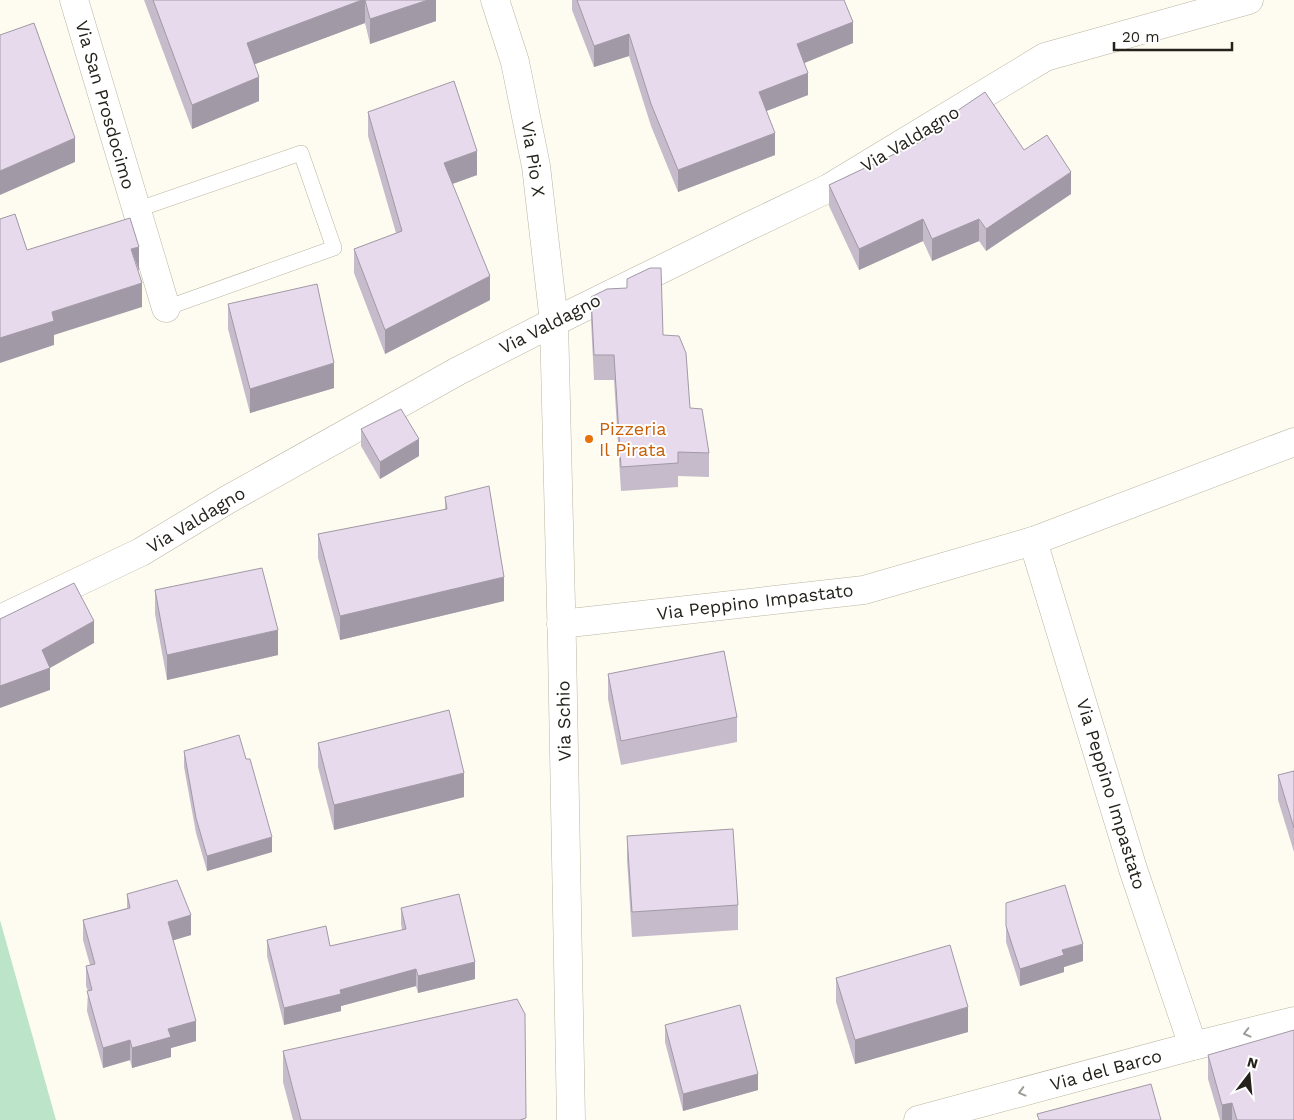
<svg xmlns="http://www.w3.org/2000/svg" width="1294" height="1120" font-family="'Work Sans',sans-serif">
<rect width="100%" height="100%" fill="#fefcf0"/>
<polygon fill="#bbe4c9" points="0,920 56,1120 0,1120"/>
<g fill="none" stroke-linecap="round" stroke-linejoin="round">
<g stroke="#bab5a2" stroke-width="16">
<polyline id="service" points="136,210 301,153 334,248 166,308"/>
</g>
<g stroke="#bab5a2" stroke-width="29">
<g id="minor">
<polyline points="74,0 166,308"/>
<polyline points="1033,541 1133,869 1193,1046"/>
<polyline points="0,619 141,552 227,500 458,371 554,322 745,228 829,188 1045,57 1249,0"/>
<polyline points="561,624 864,590 1033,541 1294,442"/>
<polyline points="918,1120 1193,1046 1294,1021"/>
</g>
</g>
<g stroke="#bab5a2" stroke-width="29">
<polyline id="tertiary" points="495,0 515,62 536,166 554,322 562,646 571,1120"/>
</g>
<use href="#service" stroke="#fff" stroke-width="15"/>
<use href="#minor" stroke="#fff" stroke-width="28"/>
<use href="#tertiary" stroke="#fff" stroke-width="28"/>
</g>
<g fill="#c6bbcb">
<polygon points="144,0 436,0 436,21 370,44 365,23 255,64 259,101 192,129"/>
<polygon points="572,0 844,0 853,43 804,63 808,95 766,111 775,155 678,192 651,126 629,56 594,67 572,10"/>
<polygon points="368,112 477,175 452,184 490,300 385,354 354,273 354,249 396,233 368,136"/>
<polygon points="923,134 1024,150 1071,194 986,251 979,241 932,261 923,241 859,270 829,206 829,185 923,141"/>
<polygon points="591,297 663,335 690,408 709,453 709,477 678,476 678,487 621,491 614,380 594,380 591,321"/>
<polygon points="228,304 334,388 250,413 228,329"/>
<polygon points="361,429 419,456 380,479 361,446"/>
<polygon points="445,497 504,601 340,640 318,558 318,534 445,510"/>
<polygon points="155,590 278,655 167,680 155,614"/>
<polygon points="608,674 737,717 737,742 621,765 608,699"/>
<polygon points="318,743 464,797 334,830 318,767"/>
<polygon points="184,751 272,852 207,871 196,833 184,767"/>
<polygon points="1294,771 1294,852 1278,800 1278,775"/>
<polygon points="627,836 738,905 738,930 632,937 627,860"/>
<polygon points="127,894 191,935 173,940 196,1041 171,1048 171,1057 132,1068 130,1060 103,1068 87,1011 88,991 86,986 86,966 90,965 83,940 83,920 127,908"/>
<polygon points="1006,903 1083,961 1064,967 1064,972 1020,986 1006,942"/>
<polygon points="401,908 475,979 418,993 416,986 341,1006 341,1011 284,1025 267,956 267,940 330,946 402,930 401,924"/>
<polygon points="836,978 968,1032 855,1064 836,1002"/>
<polygon points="665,1025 758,1090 683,1111 665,1042"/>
<polygon points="283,1051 526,1120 293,1120 283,1082"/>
<polygon points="1208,1055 1294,1120 1220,1120 1208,1079"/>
</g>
<g fill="#a199a5">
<polygon points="362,0 365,0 365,23 247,67 247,43"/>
<polygon points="428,0 436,0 436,21 370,44 370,19"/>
<polygon points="853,22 853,43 797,66 797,44"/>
<polygon points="629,34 629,56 594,67 594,46"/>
<polygon points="808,73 808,95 759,114 759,92"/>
<polygon points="259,77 259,101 192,129 192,105"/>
<polygon points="775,133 775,155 678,192 678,170"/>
<polygon points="75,138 75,162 0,195 0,171"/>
<polygon points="477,151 477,175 444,187 444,163"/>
<polygon points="1071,172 1071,194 986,251 986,229"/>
<polygon points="923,219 923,241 859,270 859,249"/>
<polygon points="979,219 979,241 932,261 932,239"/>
<polygon points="139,247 139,271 131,249"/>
<polygon points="490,276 490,300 385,354 385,330"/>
<polygon points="142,283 142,307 54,335 54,345 0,363 0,338 52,312"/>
<polygon points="334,363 334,388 250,413 250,389"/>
<polygon points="419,439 419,456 380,479 380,462"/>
<polygon points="504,577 504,601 340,640 340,616"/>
<polygon points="94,621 94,643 50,668 50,690 0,708 0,686 42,650"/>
<polygon points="278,630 278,655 167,680 167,655"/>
<polygon points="464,773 464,797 334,830 334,805"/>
<polygon points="272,837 272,852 207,871 207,856"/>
<polygon points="191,915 191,935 168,942 168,922"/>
<polygon points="1083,944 1083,961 1064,967 1064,972 1020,986 1020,969 1062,950"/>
<polygon points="475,962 475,979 418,993 418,976"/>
<polygon points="416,969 416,986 341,1006 341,1011 284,1025 284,1008 340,990"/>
<polygon points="968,1007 968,1032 855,1064 855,1040"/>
<polygon points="196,1021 196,1041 171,1048 171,1057 132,1068 132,1048 168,1029"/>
<polygon points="130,1040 130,1060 103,1068 103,1048"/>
<polygon points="758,1074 758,1090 683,1111 683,1094"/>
<polygon points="1232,1103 1232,1120 1222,1120 1222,1105"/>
</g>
<g fill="#e6daec" stroke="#a199a5">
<polygon points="153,0 362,0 247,43 259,77 192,105"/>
<polygon points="365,0 428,0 370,19"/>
<polygon points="577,0 844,0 853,22 797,44 808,73 759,92 775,133 678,170 651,104 629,34 594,46"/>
<polygon points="34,23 75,138 0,171 0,35"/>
<polygon points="454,81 477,151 444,163 490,276 385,330 354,249 402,231 368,112"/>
<polygon points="985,92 1024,150 1047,135 1071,172 986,229 979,219 932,239 923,219 859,249 829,185 926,139 923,134"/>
<polygon points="15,214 27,250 130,218 139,247 131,249 142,283 52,312 54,321 0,338 0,219"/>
<polygon points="650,268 661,268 663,335 679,336 686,353 690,408 702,409 709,453 678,452 678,463 621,467 614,355 594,355 591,297 607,289 627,288 627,279"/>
<polygon points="317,284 334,363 250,389 228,304"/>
<polygon points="401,409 419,439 380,462 361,429"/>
<polygon points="489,486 504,577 340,616 318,534 447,509 445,497"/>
<polygon points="262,568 278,630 167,655 155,590"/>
<polygon points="74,583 94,621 42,650 50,668 0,686 0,619"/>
<polygon points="724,651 737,717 621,741 608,674"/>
<polygon points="449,710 464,773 334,805 318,743"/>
<polygon points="239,735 246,759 250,759 272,837 207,856 196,818 184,751"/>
<polygon points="1294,771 1294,828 1278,775"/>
<polygon points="733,829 738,905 632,912 627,836"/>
<polygon points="177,880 191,915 168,922 196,1021 168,1029 171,1037 132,1048 130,1040 103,1048 87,991 92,990 86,966 95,964 83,920 130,908 127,894"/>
<polygon points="1065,885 1083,944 1062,950 1064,955 1020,969 1006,926 1006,903"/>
<polygon points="459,894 475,962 418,976 416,969 340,990 341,994 284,1008 267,940 326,926 330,946 406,929 401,908"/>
<polygon points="950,945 968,1007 855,1040 836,978"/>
<polygon points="517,999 525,1014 526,1118 520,1120 301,1120 283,1051"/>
<polygon points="740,1005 758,1074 683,1094 665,1025"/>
<polygon points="1294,1030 1294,1120 1237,1120 1232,1103 1222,1105 1208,1055"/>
<polygon points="1151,1084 1161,1120 1039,1120 1037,1114"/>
</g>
<defs><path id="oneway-chevron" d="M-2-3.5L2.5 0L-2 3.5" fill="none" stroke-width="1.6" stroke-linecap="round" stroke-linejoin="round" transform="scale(1.25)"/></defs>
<g stroke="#9c9c98">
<use href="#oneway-chevron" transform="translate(1247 1033) rotate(166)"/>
<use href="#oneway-chevron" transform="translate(1022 1092) rotate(165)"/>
</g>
<circle fill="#e8710a" stroke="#fff" stroke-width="2" cx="589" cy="439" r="5"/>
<g text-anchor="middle" stroke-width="4" stroke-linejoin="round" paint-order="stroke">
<g font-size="18" fill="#24221b" stroke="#fff">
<text transform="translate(105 105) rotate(74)" y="6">Via San Prosdocimo</text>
<text transform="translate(910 139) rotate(-31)" y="6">Via Valdagno</text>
<text transform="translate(533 159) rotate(81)" y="6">Via Pio X</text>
<text transform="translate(550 324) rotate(-27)" y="6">Via Valdagno</text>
<text transform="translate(196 520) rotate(-31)" y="6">Via Valdagno</text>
<text transform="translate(755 602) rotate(-7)" y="6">Via Peppino Impastato</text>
<text transform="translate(564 721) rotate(-91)" y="6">Via Schio</text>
<text transform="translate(1111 794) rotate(73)" y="6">Via Peppino Impastato</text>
<text transform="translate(1106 1070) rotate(-15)" y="6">Via del Barco</text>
</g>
<g font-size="18" fill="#c56008" stroke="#fff" text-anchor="start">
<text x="599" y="435">Pizzeria<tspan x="599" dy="21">Il Pirata</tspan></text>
</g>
</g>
<g transform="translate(1249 1075) rotate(16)" stroke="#ffffff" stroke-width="4" paint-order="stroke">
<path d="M0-4L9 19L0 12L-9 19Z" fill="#24221b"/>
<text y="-8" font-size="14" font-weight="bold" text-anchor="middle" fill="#24221b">N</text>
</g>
<path d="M1114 42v8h118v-8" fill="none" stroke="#24221b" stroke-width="2.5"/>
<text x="1122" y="42" font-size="15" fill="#24221b" stroke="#ffffff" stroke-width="4" paint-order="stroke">20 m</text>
</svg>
